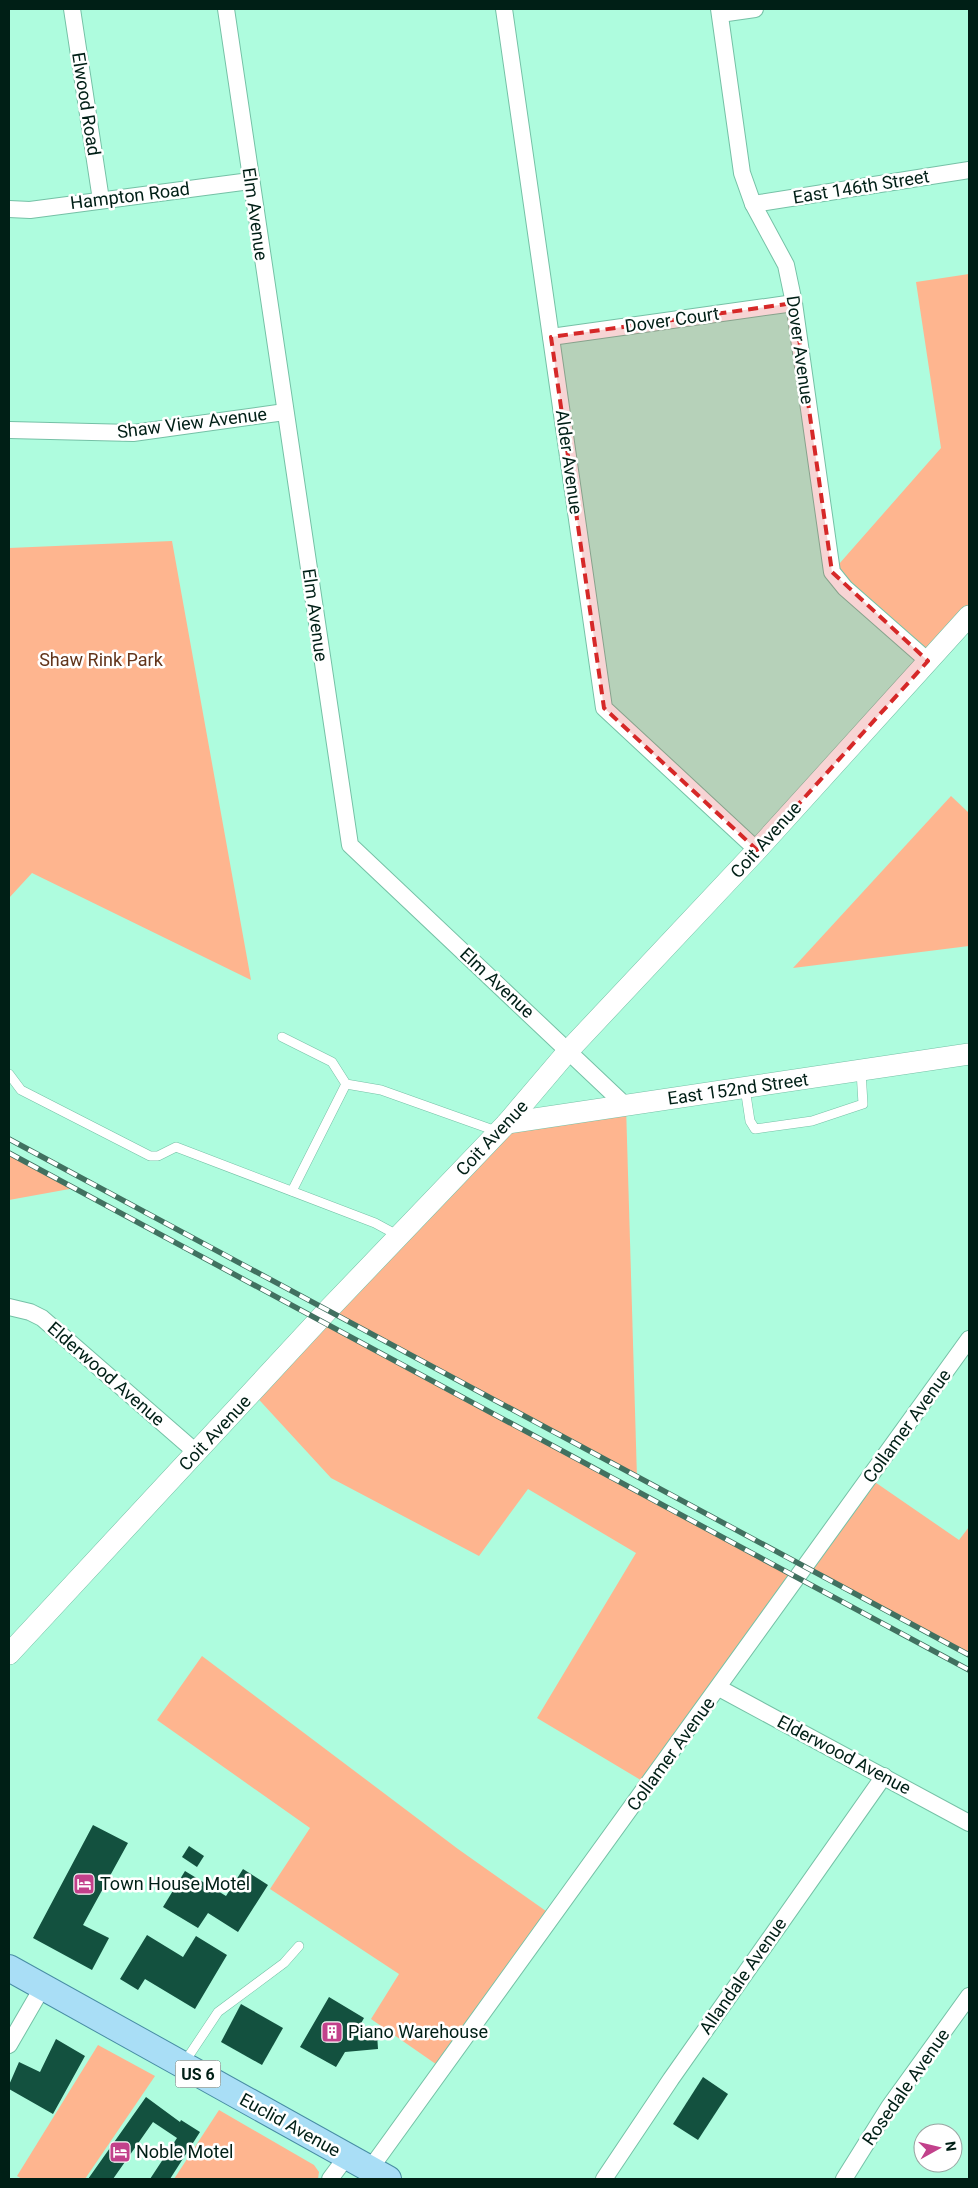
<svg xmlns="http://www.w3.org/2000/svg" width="978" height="2188" font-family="Roboto,sans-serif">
<rect width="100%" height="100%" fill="#aefcde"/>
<g fill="#feb58f">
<polygon points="969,274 969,616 928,661 832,572 941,448 916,282"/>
<polygon points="172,541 251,980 32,873 9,898 9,548"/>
<polygon points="951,796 969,813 969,946 793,968"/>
<polygon points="626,1106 637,1478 327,1311 507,1123"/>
<polygon points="9,1153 75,1188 9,1200"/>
<polygon points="317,1322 346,1334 798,1577 649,1785 537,1718 636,1553 528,1489 479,1556 331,1478 252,1392"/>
<polygon points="869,1478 959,1540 969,1527 969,1655 827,1580 806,1566"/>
<polygon points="202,1656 458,1849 553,1916 443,2069 371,2019 399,1974 270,1889 310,1828 157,1720"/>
<polygon points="98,2045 155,2076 85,2179 22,2179 17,2176"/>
<polygon points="219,2110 314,2165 319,2172 318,2179 174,2179"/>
</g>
<g fill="#13513f">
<polygon points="93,1825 128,1843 83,1925 109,1938 92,1970 33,1938"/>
<polygon points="189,1846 204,1856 197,1867 182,1857"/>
<polygon points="243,1869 268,1885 238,1932 208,1913 198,1928 163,1907 185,1871 226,1896"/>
<polygon points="147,1935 183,1957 196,1936 227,1955 195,2009 145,1979 138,1990 120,1979"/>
<polygon points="329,1997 364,2018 354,2036 377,2034 378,2049 345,2052 336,2067 300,2047"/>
<polygon points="241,2004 283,2028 262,2065 221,2042"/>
<polygon points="56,2039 85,2056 53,2114 9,2089 9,2085 19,2062 40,2072"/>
<polygon points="703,2077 728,2094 698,2140 673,2124"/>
<polygon points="146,2097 180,2122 181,2120 200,2132 170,2179 150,2179 177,2138 153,2122 113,2179 88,2179"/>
</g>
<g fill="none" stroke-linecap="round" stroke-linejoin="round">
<g stroke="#75c1a6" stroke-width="10">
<g id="service">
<polyline points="282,1037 332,1062 346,1084 381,1090 499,1132"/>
<polyline points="9,1074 21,1090 150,1156 158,1156 176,1147 375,1223 399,1236"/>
<polyline points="745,1088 750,1121 755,1129 812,1121 863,1104 861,1071"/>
<polyline points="292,1191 346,1084"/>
<polyline points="184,2063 218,2012 284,1963 299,1946"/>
</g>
</g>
<g stroke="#75c1a6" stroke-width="18">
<g id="minor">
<polyline points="72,9 101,200"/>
<polyline points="226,9 350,845 626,1106"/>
<polyline points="504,9 604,708 757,850"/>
<polyline points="719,9 742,173 753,204 786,265 794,303 832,572 845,588 928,661"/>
<polyline points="720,14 755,9"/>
<polyline points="753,204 969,170"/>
<polyline points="9,209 30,210 250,181"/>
<polyline points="551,337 794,303"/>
<polyline points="9,430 133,433 285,412"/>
<polyline points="9,1307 30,1312 42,1318 197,1453"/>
<polyline points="719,1688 969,1823"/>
<polyline points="9,2045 42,1988"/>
<polyline points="370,2169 969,1339"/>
<polyline points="330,2179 347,2156"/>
<polyline points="604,2179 671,2079 884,1776"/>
<polyline points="844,2179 889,2107 969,1996"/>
</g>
</g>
<g stroke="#75c1a6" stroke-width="22">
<g id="tertiary">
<polyline points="507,1123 969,1054"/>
<polyline points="9,1654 327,1311 507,1123 569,1050 757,850 969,616"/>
</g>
</g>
<g stroke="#488da4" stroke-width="28">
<polyline id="primary" points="9,1968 388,2179"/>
</g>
<use href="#service" stroke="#fff" stroke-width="9"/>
<use href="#minor" stroke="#fff" stroke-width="16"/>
<use href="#tertiary" stroke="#fff" stroke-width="21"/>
<use href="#primary" stroke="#a9def6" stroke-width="26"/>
<g stroke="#417160" stroke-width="5.5">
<g id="rail">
<polyline points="9,1139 969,1655"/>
<polyline points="9,1153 969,1670"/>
</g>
</g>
<use href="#rail" stroke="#fff" stroke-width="4" stroke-dasharray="11" stroke-linecap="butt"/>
</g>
<path fill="#d62828" fill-opacity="0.2" stroke="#d62828" stroke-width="4" stroke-dasharray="10 6" stroke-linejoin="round" d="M 794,303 L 832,572 L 928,661 L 757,850 L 604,708 L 551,337 Z"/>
<defs>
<g id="hotel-square" transform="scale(1.125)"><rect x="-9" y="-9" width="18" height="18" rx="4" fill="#c2418b" stroke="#fff"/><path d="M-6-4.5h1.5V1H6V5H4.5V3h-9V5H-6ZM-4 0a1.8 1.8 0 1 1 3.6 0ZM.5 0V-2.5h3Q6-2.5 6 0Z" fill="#fff"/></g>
<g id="building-square" transform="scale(1.125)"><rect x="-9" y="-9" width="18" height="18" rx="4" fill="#c2418b" stroke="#fff"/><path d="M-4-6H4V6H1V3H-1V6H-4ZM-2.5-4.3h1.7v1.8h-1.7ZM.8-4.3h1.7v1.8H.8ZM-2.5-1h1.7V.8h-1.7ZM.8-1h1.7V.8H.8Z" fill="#fff"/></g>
</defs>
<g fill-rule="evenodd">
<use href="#hotel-square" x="84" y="1884"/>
<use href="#building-square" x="332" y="2032"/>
<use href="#hotel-square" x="120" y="2152"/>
</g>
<g text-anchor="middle" stroke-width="5" stroke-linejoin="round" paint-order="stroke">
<rect fill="#fff" stroke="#4c625c" stroke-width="1" x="175.5" y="2060.5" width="45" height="27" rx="4"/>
<g font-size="16" font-weight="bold" fill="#001f16">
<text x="198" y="2080">US 6</text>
</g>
<g font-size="18" fill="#001f16" stroke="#fff">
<text transform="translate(86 104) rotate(81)" y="6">Elwood Road</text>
<text transform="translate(861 187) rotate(-9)" y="6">East 146th Street</text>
<text transform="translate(130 196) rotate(-7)" y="6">Hampton Road</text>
<text transform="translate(255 214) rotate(82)" y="6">Elm Avenue</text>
<text transform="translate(672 320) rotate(-8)" y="6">Dover Court</text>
<text transform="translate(800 350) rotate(82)" y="6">Dover Avenue</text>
<text transform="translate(192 423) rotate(-7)" y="6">Shaw View Avenue</text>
<text transform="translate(569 462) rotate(82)" y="6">Alder Avenue</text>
<text transform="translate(315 615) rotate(82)" y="6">Elm Avenue</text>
<text transform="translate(766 840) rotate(-48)" y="6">Coit Avenue</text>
<text transform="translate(497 983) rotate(43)" y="6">Elm Avenue</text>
<text transform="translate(738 1089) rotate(-8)" y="6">East 152nd Street</text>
<text transform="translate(492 1138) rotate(-47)" y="6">Coit Avenue</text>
<text transform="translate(106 1374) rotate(41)" y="6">Elderwood Avenue</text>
<text transform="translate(907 1426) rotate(-54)" y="6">Collamer Avenue</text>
<text transform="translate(215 1433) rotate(-47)" y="6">Coit Avenue</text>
<text transform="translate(671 1754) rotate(-54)" y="6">Collamer Avenue</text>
<text transform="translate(844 1755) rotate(28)" y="6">Elderwood Avenue</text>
<text transform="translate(743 1976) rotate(-55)" y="6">Allandale Avenue</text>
<text transform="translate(906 2087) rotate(-55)" y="6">Rosedale Avenue</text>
<text transform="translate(290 2125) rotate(29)" y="6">Euclid Avenue</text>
</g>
<g font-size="18" fill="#63351b" stroke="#fff">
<text x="101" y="666">Shaw Rink Park</text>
</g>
<g font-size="18" fill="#001f16" stroke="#fff" text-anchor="start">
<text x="100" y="1890">Town House Motel</text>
<text x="348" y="2038">Piano Warehouse</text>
<text x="136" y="2158">Noble Motel</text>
</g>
</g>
<rect width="978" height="2188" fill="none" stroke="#001f16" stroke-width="20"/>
<g transform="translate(938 2148) rotate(82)"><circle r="24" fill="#ffffff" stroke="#99a5a2"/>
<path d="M0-4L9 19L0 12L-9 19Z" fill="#c2418b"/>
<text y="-8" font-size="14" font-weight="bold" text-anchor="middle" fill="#001f16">N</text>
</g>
</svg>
